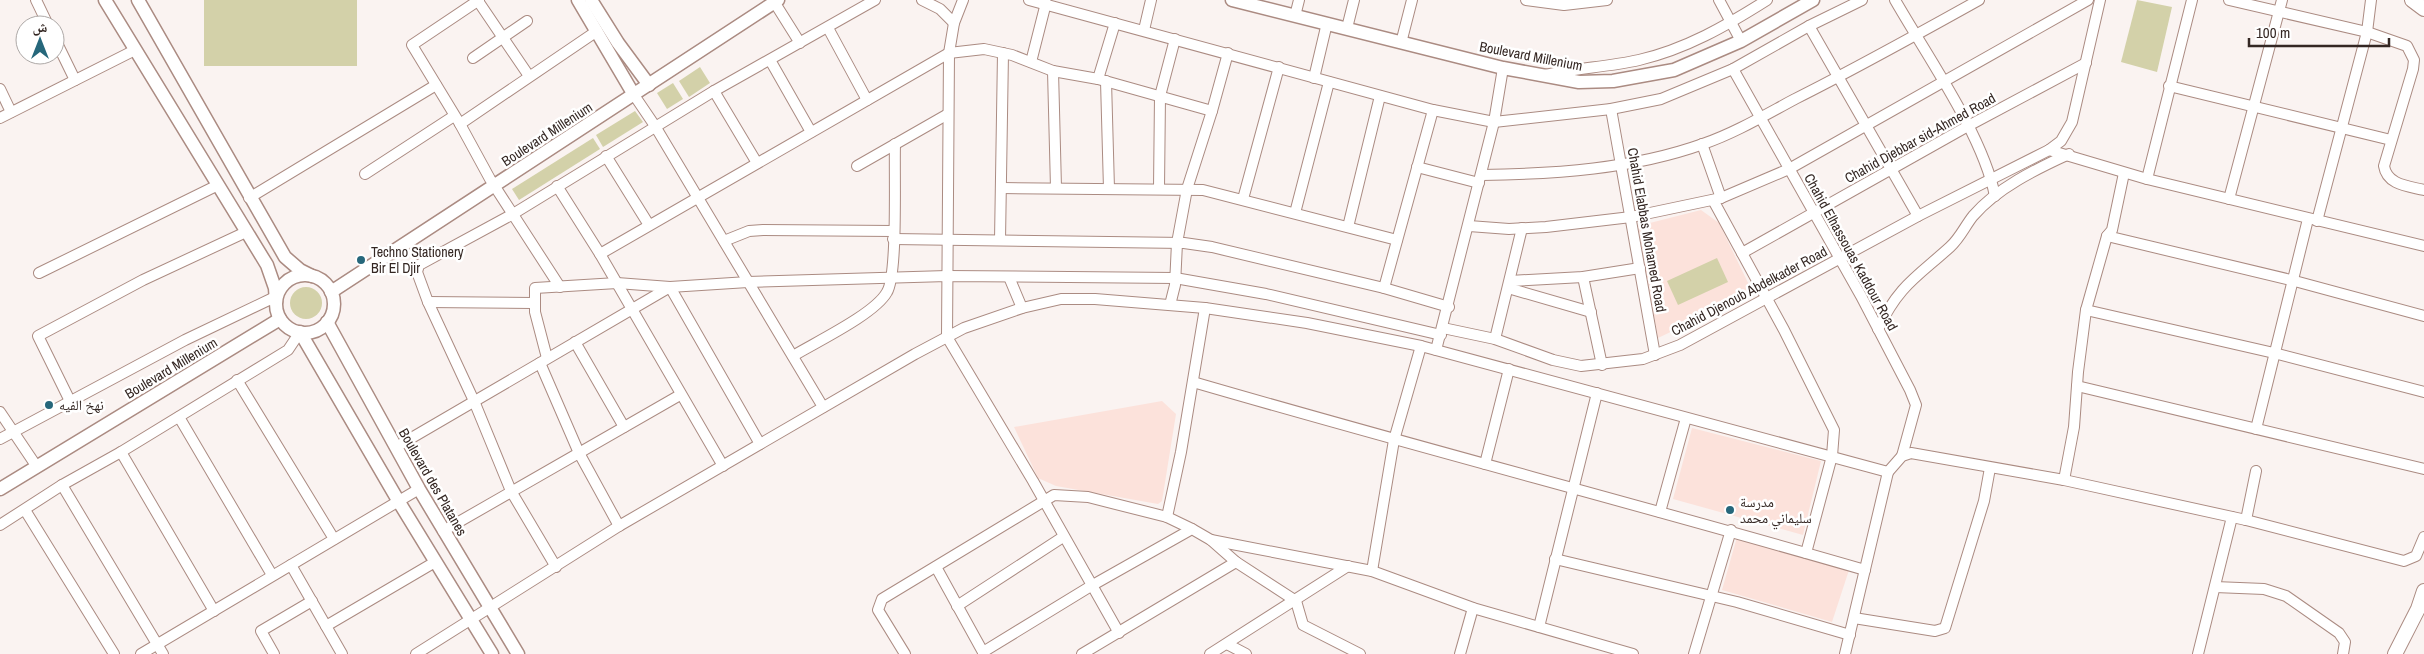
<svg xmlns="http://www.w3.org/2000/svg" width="2424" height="654" font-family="'Archivo Narrow','Noto Naskh Arabic',sans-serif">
<rect width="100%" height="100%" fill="#faf3f1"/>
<g fill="#fce2db">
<polygon points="1701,210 1719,223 1751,289 1750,294 1658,338 1638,226"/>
<polygon points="1162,401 1176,414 1162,501 1158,504 1056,486 1038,478 1014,427"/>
<polygon points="1692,428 1821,461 1803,535 1673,499"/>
<polygon points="1737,537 1849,570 1832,622 1722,590"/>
</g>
<g fill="#d3d1a9">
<rect x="204" y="0" width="153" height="66"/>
<polygon points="2137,0 2172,7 2157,72 2121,62"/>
<polygon points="700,67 710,83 689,97 679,81"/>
<polygon points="673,83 683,99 667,109 657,93"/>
<polygon points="635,111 643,122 603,147 596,135"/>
<polygon points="593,138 600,149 519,200 512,189"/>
<polygon points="1717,258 1728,282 1678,305 1667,281"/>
<circle cx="306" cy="303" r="16"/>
</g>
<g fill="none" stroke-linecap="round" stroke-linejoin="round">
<g stroke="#ab8b82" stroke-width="12">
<g id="minor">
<polyline points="36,0 48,25"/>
<polyline points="479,0 412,45 460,124 490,179 560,287"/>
<polyline points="773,0 800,43"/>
<polyline points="922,0 940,9 954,23"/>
<polyline points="963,0 954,23 949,53 947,337 1033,481 1119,633"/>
<polyline points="1029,0 1433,110 1494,122 1611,109 1661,99 1733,69 1809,26 1862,0"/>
<polyline points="1526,0 1564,5 1607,0"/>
<polyline points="1719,0 1741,41"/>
<path d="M 1895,0 C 1927,56 1983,135 1995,196"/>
<path d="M 2229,0 L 2367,32 L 2407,46 L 2414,60 L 2413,69 L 2384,166 C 2387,185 2408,186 2424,190"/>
<polyline points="478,1 529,76"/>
<polyline points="1295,16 1299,0"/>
<polyline points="1809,26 1918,216"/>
<polyline points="828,28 867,100"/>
<polyline points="1347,28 1354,0"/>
<polyline points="1144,30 1151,0"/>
<polyline points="55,39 75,80"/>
<polyline points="1401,43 1412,0"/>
<polyline points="473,58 527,21"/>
<polyline points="770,60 811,132"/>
<polyline points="1031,62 1046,3"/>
<polyline points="1733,69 1861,296 1910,390 1916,405 1902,456"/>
<polyline points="1053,71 1056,188"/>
<path d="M 1545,75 C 1576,68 1608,67 1639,60 C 1686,49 1726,26 1767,0"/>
<polyline points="1314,78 1327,23"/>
<polyline points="1098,79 1115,23"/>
<polyline points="1106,81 1109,189"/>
<polyline points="2169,86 2391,140"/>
<polyline points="0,89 11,112"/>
<polyline points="714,91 757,163"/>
<polyline points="634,95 655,126 823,407"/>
<polyline points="1611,109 1655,355"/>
<polyline points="0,118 135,50"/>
<polyline points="460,124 597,31"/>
<polyline points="1702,144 1721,198"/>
<polyline points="2049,150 2147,179 2424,246"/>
<polyline points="606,156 649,225"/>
<polyline points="857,166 948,114"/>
<polyline points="1417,167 1479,183"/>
<polyline points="365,174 454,116"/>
<path d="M 1482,175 C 1555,174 1633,169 1703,144 C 1735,133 1765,115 1795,99 C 1857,68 1918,34 1979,0"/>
<polyline points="2147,179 2192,0"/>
<polyline points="557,186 600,254 723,466"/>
<polyline points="1002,188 1203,190 1397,240"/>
<polyline points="1159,188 1160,96 1175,39"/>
<polyline points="249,198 436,85"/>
<polyline points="1243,199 1279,67"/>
<polyline points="2229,199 2282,0"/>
<polyline points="1713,200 1784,330 1834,430 1832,456 1806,553"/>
<polyline points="1295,213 1329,82"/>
<polyline points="2317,221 2367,32 2371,0"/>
<polyline points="1469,226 1509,229 1546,227 1631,217 1721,198 1789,169 2088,0"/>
<polyline points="1348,227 1380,96"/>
<polyline points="2107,236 2291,280 2424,316"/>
<polyline points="893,239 1184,243 1212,247 1384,288 1449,307"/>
<polyline points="1000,240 1003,53"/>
<polyline points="724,241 749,231 763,230 894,231"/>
<polyline points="1742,253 1968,126 2086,63"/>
<polyline points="600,254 949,53 984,49 1012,55 1053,71 1098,79 1212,111"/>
<polyline points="39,273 218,185"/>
<polyline points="1009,277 1022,308"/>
<polyline points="1583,277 1602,365"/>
<polyline points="1510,281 1583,277 1640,268"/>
<polyline points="1384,288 1433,110"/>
<polyline points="1508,288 1591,312"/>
<polyline points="428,302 533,303"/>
<polyline points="1170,305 1175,285 1177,243 1187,189 1212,111 1228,53"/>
<polyline points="2086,310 2274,353 2424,392"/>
<polyline points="1443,328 1495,339 1553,360 1581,366 1643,359 1680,345 1918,216 2049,150 2061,141 2072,122 2100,0"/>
<path d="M 1878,329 C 1899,285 1917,277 1950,247 C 1960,238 1965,226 1973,216 C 1997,188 2036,169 2069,154"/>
<polyline points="1495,339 1522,228"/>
<polyline points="575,342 624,427"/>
<polyline points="1436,350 1494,122 1503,68"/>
<path d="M 793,356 C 816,342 875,314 887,292 C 898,274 894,171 895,144"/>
<polyline points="547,358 535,312 535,288 617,283 670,287 760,444"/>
<polyline points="540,363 579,453 619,526"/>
<polyline points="237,380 334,539"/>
<path d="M 1193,382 C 1416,447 1641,505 1865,570"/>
<polyline points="2077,386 2424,469"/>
<polyline points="70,401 38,336 143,280 246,232"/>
<polyline points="0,412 37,467"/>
<polyline points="179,417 272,575"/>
<polyline points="2256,429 2308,219"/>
<polyline points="0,439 185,340 275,297"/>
<polyline points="396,447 670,287 748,282 947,276 1175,278 1266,294 1441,335"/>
<polyline points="121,452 214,611"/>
<polyline points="1485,464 1509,369"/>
<polyline points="1888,472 1902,456 1911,453 2064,480 2246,520 2404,561 2416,556 2424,537"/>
<polyline points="2064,480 2074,427 2078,372 2086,310 2107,236 2112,230 2124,173"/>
<polyline points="62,485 163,654"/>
<polyline points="25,510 114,654"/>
<polyline points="1660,512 1686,418"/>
<polyline points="1167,517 1181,452 1205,308"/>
<polyline points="2246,520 2256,471"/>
<polyline points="0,525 62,485 121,452 288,350 300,332"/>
<polyline points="443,531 680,395"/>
<polyline points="1211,540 1372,571 1473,608 1633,654"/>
<polyline points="1555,559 1737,602 1850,635"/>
<polyline points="1236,562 1296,601 1303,625 1360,654"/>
<polyline points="291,565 342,654"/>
<polyline points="556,567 511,491 474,401 428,302 417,272 419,265 513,214 714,91 875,0"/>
<polyline points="936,567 984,654"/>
<polyline points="1372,571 1394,440 1421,346"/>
<polyline points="2215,587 2264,589 2286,596 2339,633 2345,642 2343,654"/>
<polyline points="957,606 1063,537"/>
<polyline points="1854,618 1935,631 1945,628 1984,501 1990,468"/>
<polyline points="326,626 435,562"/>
<polyline points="1539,627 1597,393"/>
<polyline points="1227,644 1246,654"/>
<polyline points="983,652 1091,586 1192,529 1211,540 1236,562 1082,654"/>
<polyline points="141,654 419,489"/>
<polyline points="274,654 261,631 312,601"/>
<polyline points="416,654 619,526 915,354 964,328 1022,308 1061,299 1095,299 1205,308 1307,323 1421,346 1888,472 1845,654"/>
<polyline points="905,654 878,610 882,599 1054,495 1088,497 1167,517 1192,529"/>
<polyline points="1210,654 1348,566"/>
<polyline points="1460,654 1473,608"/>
<polyline points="1694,654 1731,530"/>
<polyline points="2198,654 2232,517"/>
</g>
</g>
<g stroke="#ab8b82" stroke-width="15">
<g id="major">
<polyline points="105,0 267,265 275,288 276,302"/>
<polyline points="138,0 285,257 300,270 312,276"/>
<polyline points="578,0 634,95"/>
<polyline points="591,0 618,43 649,85"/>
<polyline points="1232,0 1503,68 1579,82 1613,81 1674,70 1741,41 1813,0"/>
<circle cx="305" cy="304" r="29"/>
<polyline points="331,292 778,0"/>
<polyline points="327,322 419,489 518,654"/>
<polyline points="300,332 399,502 492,654"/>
<polyline points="0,489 280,319"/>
</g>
</g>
<g stroke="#ab8b82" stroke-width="16">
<g id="highway">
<polyline points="2412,0 2424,9"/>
<polyline points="2395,654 2418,609 2424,591"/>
</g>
</g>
<use href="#minor" stroke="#fff" stroke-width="10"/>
<use href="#major" stroke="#fff" stroke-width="12"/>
<use href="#highway" stroke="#fff" stroke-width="14"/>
</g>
<g fill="#26677b" stroke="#fff" stroke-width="2">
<circle cx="361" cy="260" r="5"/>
<circle cx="49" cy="405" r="5"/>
<circle cx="1730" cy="510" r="5"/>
</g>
<g text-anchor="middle" stroke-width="5" stroke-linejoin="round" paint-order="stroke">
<g font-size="14" fill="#342723" stroke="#fff">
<text transform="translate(1531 56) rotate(11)" y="5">Boulevard Millenium</text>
<text transform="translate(547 134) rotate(-33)" y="5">Boulevard Millenium</text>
<text transform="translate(1920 138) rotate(-29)" y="5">Chahid Djebbar sid-Ahmed Road</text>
<text transform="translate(1647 230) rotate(80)" y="5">Chahid Elabbas Mohamed Road</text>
<text transform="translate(1851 252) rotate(61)" y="5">Chahid Elhassouas Kaddour Road</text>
<text transform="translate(1749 291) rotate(-28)" y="5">Chahid Djenoub Abdelkader Road</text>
<text transform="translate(171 368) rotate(-31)" y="5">Boulevard Millenium</text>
<text transform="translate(433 482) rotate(60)" y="5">Boulevard des Platanes</text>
</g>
<g font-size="14" fill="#342723" stroke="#fff" text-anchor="start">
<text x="371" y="257">Techno Stationery<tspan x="371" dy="16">Bir El Djir</tspan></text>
<text x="59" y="410">نهخ الفيه</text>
<text x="1740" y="507">مدرسة<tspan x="1740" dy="16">سليماني محمد</tspan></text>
</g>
</g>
<g transform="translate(40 40)"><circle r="24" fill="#ffffff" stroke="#aea9a7"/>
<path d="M0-4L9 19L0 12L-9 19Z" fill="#26677b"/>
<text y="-8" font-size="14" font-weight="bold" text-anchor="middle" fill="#342723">ش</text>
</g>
<path d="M2249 38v8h140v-8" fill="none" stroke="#342723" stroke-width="2.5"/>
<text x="2256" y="38" font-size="15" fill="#342723" stroke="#ffffff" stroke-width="4" paint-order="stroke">100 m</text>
</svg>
